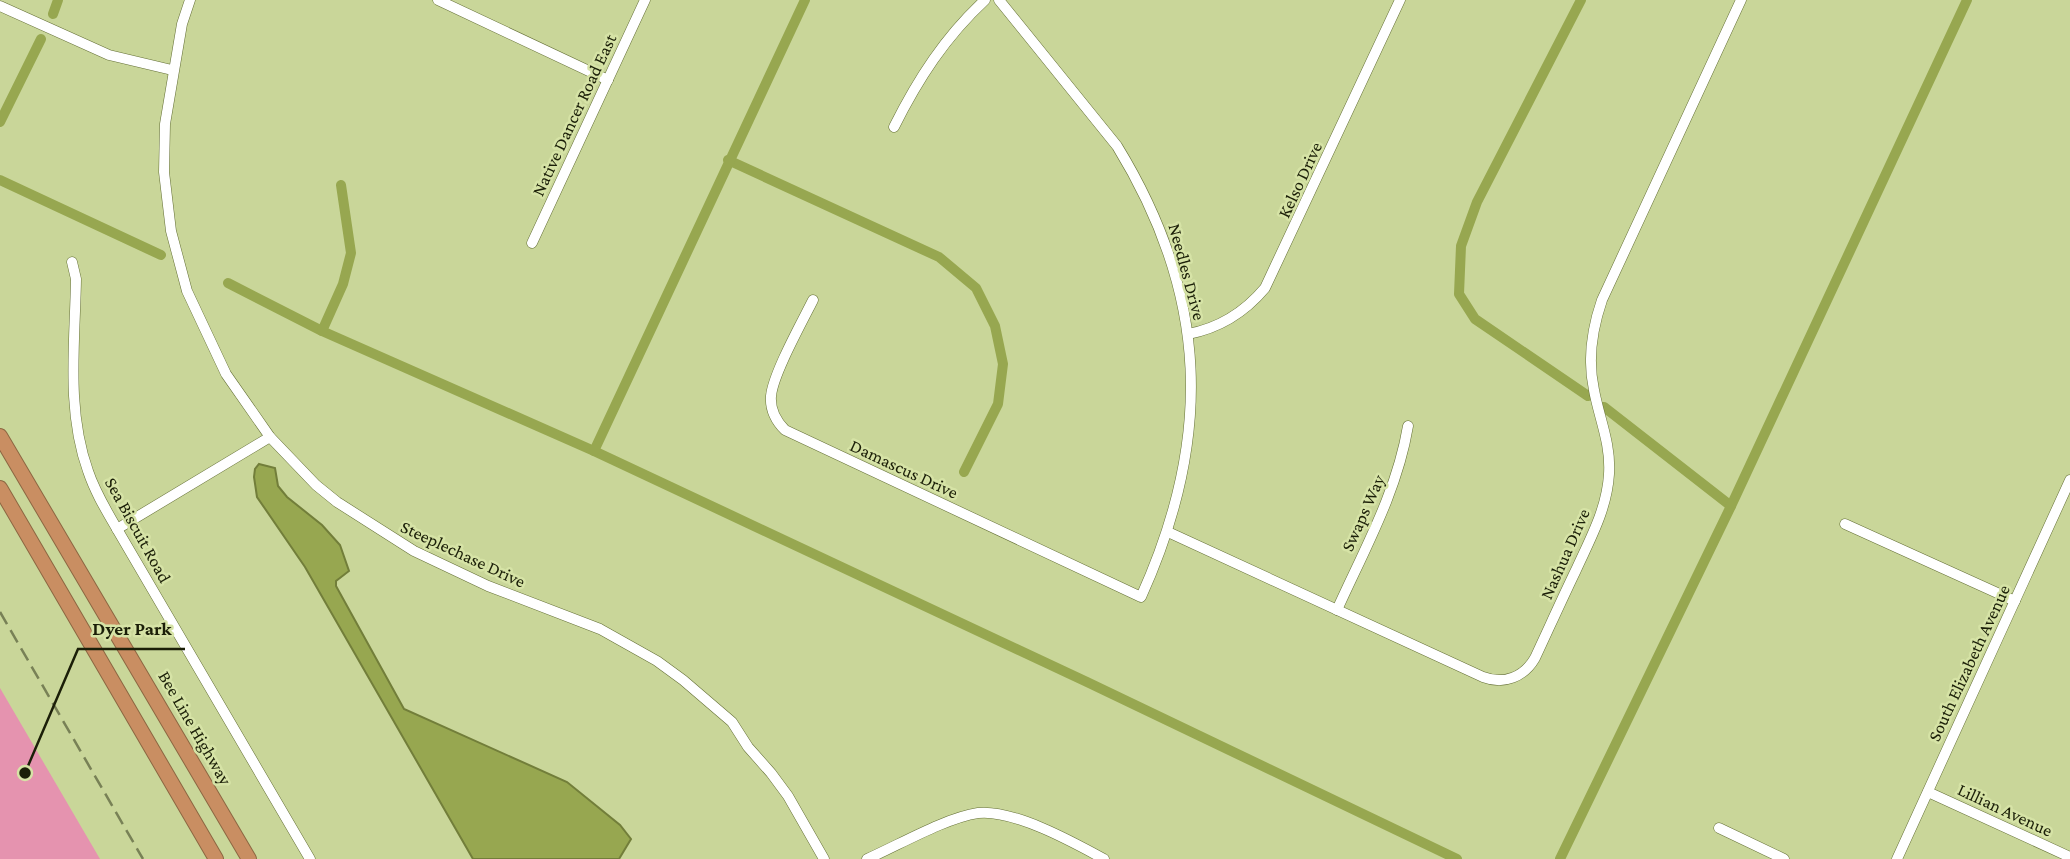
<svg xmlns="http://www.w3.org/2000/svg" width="2070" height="859" font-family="'Crimson Pro',serif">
<rect width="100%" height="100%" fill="#c9d699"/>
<polygon fill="#e593af" points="0,688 100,859 0,859"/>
<polygon fill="#97a750" stroke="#727e3a" stroke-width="2" points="259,464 275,468 278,486 287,497 322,525 340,545 349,571 336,581 336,586 404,709 567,782 620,825 631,839 619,859 473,859 305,567 257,497 254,477 255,469"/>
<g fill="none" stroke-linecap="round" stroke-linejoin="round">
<g stroke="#97a750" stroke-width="10">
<polyline points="1581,0 1477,202 1461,246 1459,294 1475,319 1588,396"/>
<polyline points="53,14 58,0"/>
<polyline points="0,122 41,39"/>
<polyline points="728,160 939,257 976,288 995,326 1003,364 998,404 964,472"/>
<polyline points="0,180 161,255"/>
<polyline points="228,283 322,331 594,451 1087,682 1457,859"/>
<polyline points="322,331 343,284 351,253 341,185"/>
<polyline points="1604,407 1731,506"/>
<polyline points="594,451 805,0"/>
<polyline points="1560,859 1731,506 1967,0"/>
</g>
<g stroke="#657037" stroke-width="11">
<g id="minor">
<polyline points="190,0 182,24 165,124 164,172 171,231 187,291 226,374 270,437 316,485 337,502 414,551 488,586 600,629 657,661 683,680 732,722 748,747 771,773 788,796 824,859"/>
<polyline points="438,0 608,80"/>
<polyline points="0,6 109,55 172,70"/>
<path d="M 894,127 C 918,79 945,37 985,0"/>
<polyline points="532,243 645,0"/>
<path d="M 72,262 L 76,279 C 75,343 66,410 88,471 C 95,492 106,510 117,529 L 310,859"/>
<path d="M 813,300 C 802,322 773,374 771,396 C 770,409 776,421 785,430 L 1141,597 C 1213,438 1209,296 1117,146 L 999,0"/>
<path d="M 1188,334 C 1220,328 1244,313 1265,288 L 1400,0"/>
<polyline points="1845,524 2015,601"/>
<polyline points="117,529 270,437"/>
<path d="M 1168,532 L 1483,677 C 1504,685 1524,677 1535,658 C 1549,628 1562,599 1576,570 C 1590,539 1607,509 1609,474 C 1611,443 1599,418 1594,390 C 1587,358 1592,329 1602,300 L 1741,0"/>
<path d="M 1337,610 C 1364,550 1397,492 1408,426"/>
<polyline points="1928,792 2070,857"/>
<polyline points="1719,828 1784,859"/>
<path d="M 867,859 C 899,845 945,818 978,813 C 1013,809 1073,842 1104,859"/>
<polyline points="1897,859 2070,480"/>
</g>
</g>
<g stroke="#8c6742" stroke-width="16">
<g id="highway">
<polyline points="0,436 249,859"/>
<polyline points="0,488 216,859"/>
</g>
</g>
<use href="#minor" stroke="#fff" stroke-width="10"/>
<use href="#highway" stroke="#c98e62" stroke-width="14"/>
<polyline stroke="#788156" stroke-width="2.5" stroke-dasharray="14 7" stroke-linecap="butt" points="0,612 143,859"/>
</g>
<g text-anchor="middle" stroke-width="5" stroke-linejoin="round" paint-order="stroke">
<g font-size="18" fill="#1b1f08" stroke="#d6e3a6">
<text transform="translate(574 115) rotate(-65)" y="6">Native Dancer Road East</text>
<text transform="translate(1300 180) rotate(-65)" y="6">Kelso Drive</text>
<text transform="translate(1187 272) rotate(75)" y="6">Needles Drive</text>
<text transform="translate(904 469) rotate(25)" y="6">Damascus Drive</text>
<text transform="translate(1363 513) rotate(-66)" y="6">Swaps Way</text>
<text transform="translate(138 530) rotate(61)" y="6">Sea Biscuit Road</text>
<text transform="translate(463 554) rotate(25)" y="6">Steeplechase Drive</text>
<text transform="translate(1565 554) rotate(-66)" y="6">Nashua Drive</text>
<text transform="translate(1969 663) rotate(-65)" y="6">South Elizabeth Avenue</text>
<text transform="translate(195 728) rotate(60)" y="6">Bee Line Highway</text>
<text transform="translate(2005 810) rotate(25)" y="6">Lillian Avenue</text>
</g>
</g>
<path fill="none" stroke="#1b1f08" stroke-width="2.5" d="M25 773L78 649H185"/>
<circle fill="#1b1f08" stroke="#d6e3a6" stroke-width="2.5" cx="25" cy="773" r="7"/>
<g font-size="19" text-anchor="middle" font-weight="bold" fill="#1b1f08" stroke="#d6e3a6" stroke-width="5" stroke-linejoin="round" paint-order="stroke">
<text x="132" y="635">Dyer Park</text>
</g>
</svg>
